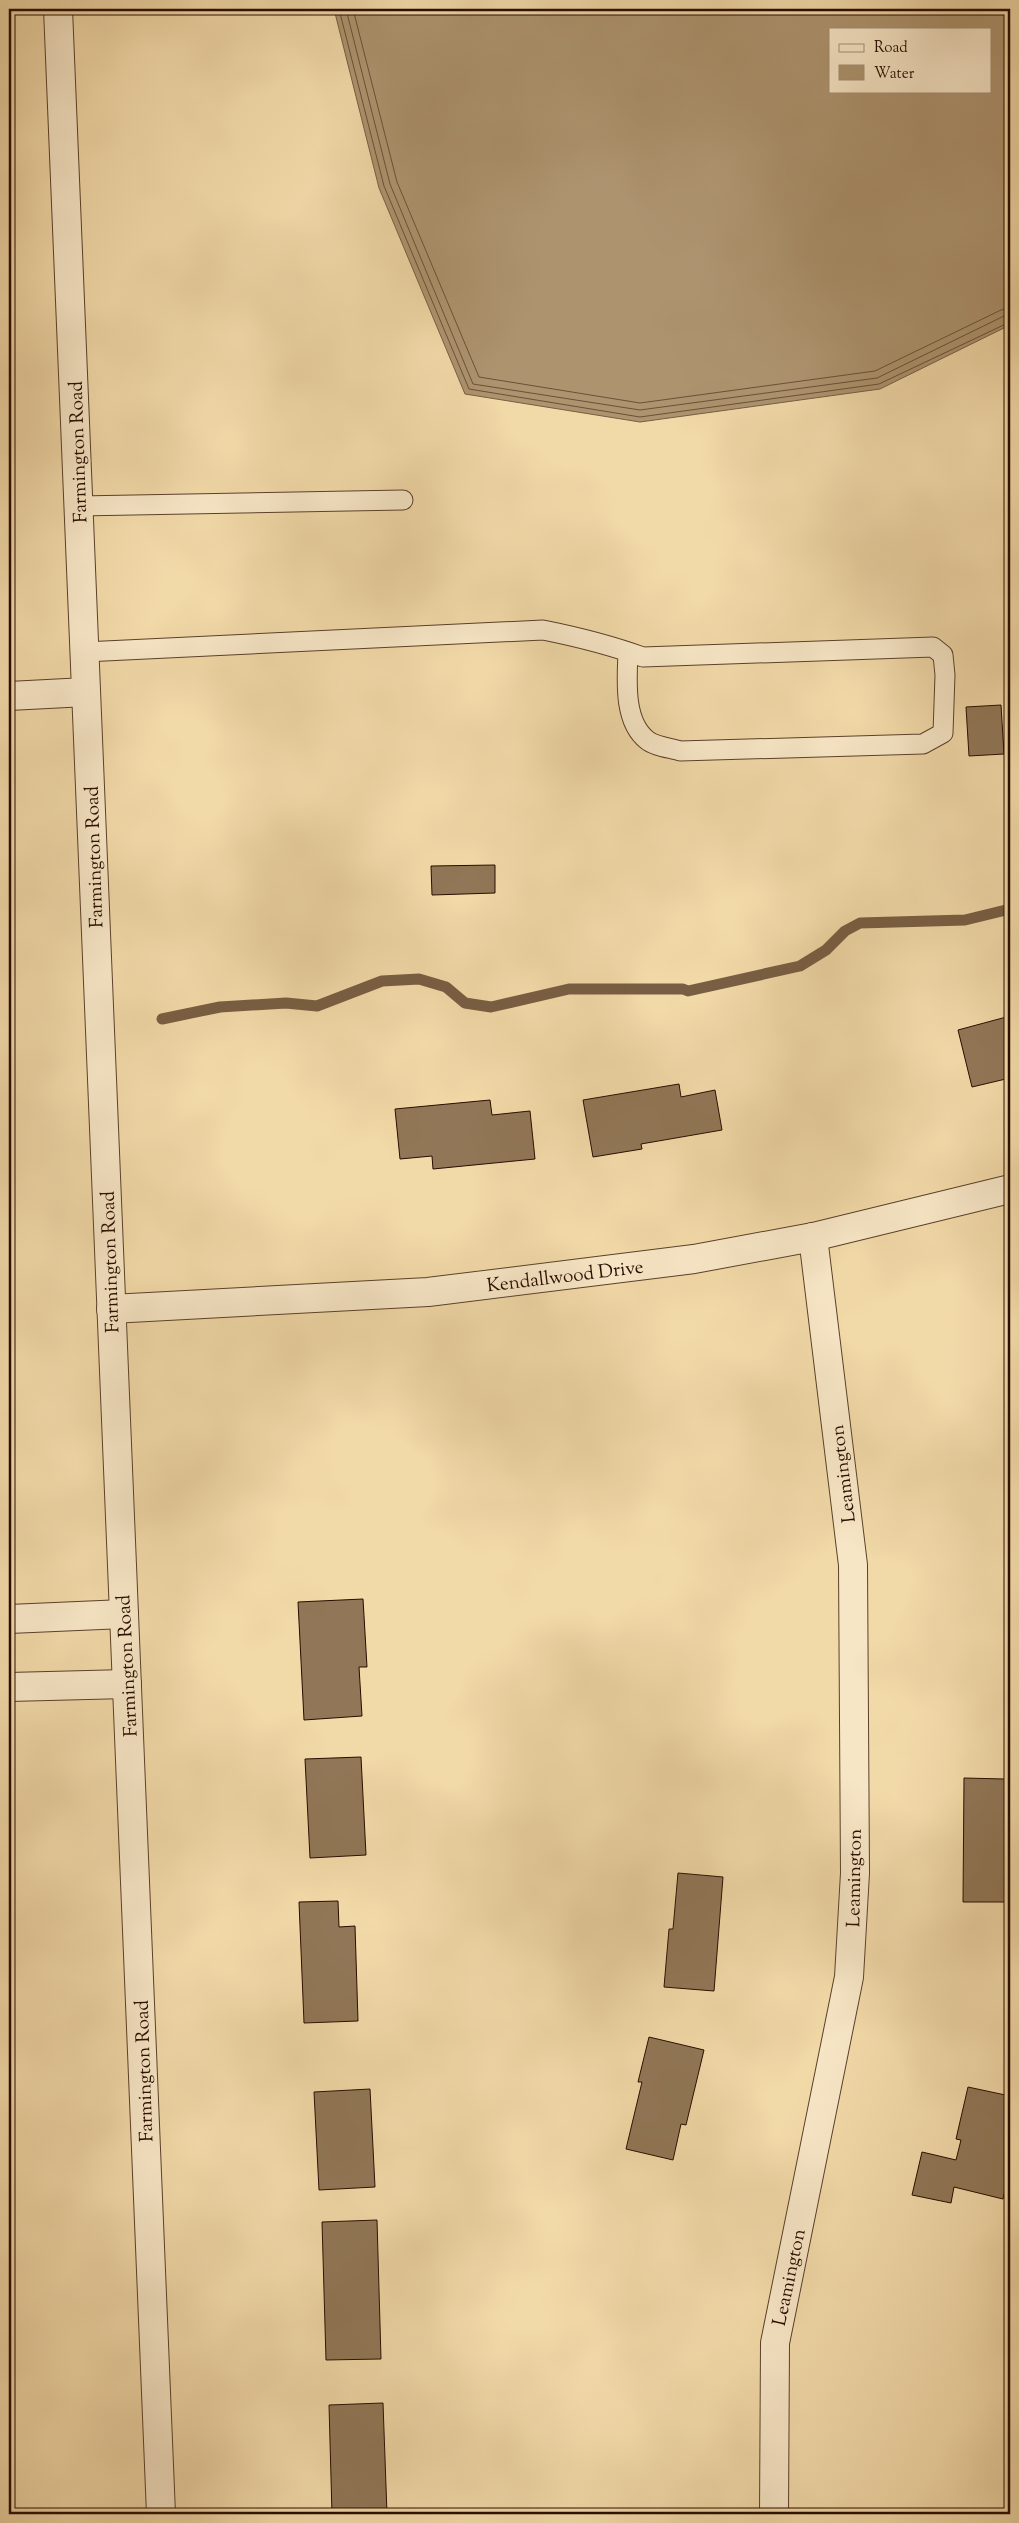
<svg xmlns="http://www.w3.org/2000/svg" width="1019" height="2523" font-family="'Sorts Mill Goudy',serif">
<rect width="100%" height="100%" fill="#f2d9a8"/>
<filter id="stains"><feTurbulence type="fractalNoise" baseFrequency=".004" numOctaves="4"/><feColorMatrix values="0 0 0 0 .2 0 0 0 0 .09 0 0 0 0 .02 0 0 0 .5 -.17"/></filter>
<radialGradient id="worn" r=".72"><stop offset=".6" stop-color="#630" stop-opacity="0"/><stop offset="1" stop-color="#630" stop-opacity=".3"/></radialGradient>
<path fill="#ad946f" stroke="#785e43" fill-rule="evenodd" d="M 334,9 L 1010,9 L 1010,325 L 880,389 L 640,422 L 465,394 L 379,188 ZM 830,29 L 990,29 L 990,91 L 830,91 Z"/>
<g fill="none" stroke-linecap="round" stroke-linejoin="round">
<g stroke="#6a5038" stroke-width="1">
<polyline points="339,9 384,186 469,389 640,417 879,384 1010,322"/>
<polyline points="346,9 390,184 473,384 640,410 877,378 1004,316 1010,315"/>
<polyline points="353,9 397,182 479,377 640,403 875,371 1001,310 1010,308"/>
</g>
<polyline stroke="#785e43" stroke-width="11" points="162,1019 220,1007 286,1003 317,1006 382,981 419,979 446,987 465,1003 491,1007 569,989 683,989 688,991 800,966 826,950 845,931 860,923 965,920 1010,909"/>
</g>
<g fill="#917757" stroke="#280d00">
<polygon points="1001,705 1004,754 969,756 966,707"/>
<polygon points="495,865 495,893 432,895 431,866"/>
<polygon points="1010,1016 1010,1078 972,1087 958,1030"/>
<polygon points="679,1084 681,1097 715,1090 722,1130 641,1144 642,1149 593,1157 583,1100"/>
<polygon points="490,1100 492,1115 530,1111 535,1159 433,1169 432,1156 400,1159 395,1109"/>
<polygon points="363,1599 367,1667 359,1667 362,1716 304,1720 298,1602"/>
<polygon points="361,1757 366,1855 310,1858 305,1759"/>
<polygon points="964,1778 1005,1779 1005,1808 1010,1808 1010,1902 963,1902"/>
<polygon points="678,1873 723,1877 714,1991 664,1987 669,1929 673,1929"/>
<polygon points="338,1901 339,1927 355,1926 358,2021 304,2023 299,1902"/>
<polygon points="649,2037 704,2050 686,2125 681,2124 673,2160 626,2149 642,2082 638,2082"/>
<polygon points="968,2087 1010,2096 1010,2167 1003,2199 954,2187 951,2203 912,2195 922,2152 956,2160 961,2140 956,2139"/>
<polygon points="370,2089 375,2187 319,2190 314,2092"/>
<polygon points="377,2220 381,2359 326,2360 322,2222"/>
<polygon points="383,2403 387,2514 332,2514 329,2405"/>
</g>
<g fill="none" stroke-linecap="round" stroke-linejoin="round">
<g stroke="#5a402a" stroke-width="21">
<g id="service">
<polyline points="79,506 403,500"/>
<path d="M 84,652 L 543,630 C 578,637 610,645 643,657 L 933,647 L 943,655 L 945,675 L 943,733 L 923,744 L 680,751 C 670,748 654,746 647,740 C 623,721 627,679 628,652"/>
</g>
</g>
<g stroke="#5a402a" stroke-width="30">
<g id="minor">
<polyline points="9,696 86,692"/>
<polyline points="111,1309 428,1292 694,1259 813,1237 1010,1189"/>
<polyline points="9,1619 124,1614"/>
<polyline points="9,1687 127,1684"/>
<polyline points="774,2514 775,2343 849,1977 855,1873 853,1565 813,1237"/>
</g>
</g>
<g stroke="#5a402a" stroke-width="30">
<polyline id="tertiary" points="58,9 161,2514"/>
</g>
<use href="#service" stroke="#f7e6c6" stroke-width="19"/>
<use href="#minor" stroke="#f7e6c6" stroke-width="28"/>
<use href="#tertiary" stroke="#f7e6c6" stroke-width="28"/>
</g>
<g text-anchor="middle" stroke-width="4" stroke-linejoin="round" paint-order="stroke">
<g font-size="19" fill="#280d00" stroke="#f7e6c6">
<text transform="translate(77 452) rotate(-92)" y="7">Farmington Road</text>
<text transform="translate(93 857) rotate(-92)" y="7">Farmington Road</text>
<text transform="translate(109 1262) rotate(-92)" y="7">Farmington Road</text>
<text transform="translate(565 1275) rotate(-7)" y="7">Kendallwood Drive</text>
<text transform="translate(842 1474) rotate(-97)" y="7">Leamington</text>
<text transform="translate(126 1666) rotate(-93)" y="7">Farmington Road</text>
<text transform="translate(853 1878) rotate(-89)" y="7">Leamington</text>
<text transform="translate(143 2071) rotate(-92)" y="7">Farmington Road</text>
<text transform="translate(788 2277) rotate(-78)" y="7">Leamington</text>
</g>
</g>
<rect width="1019" height="2523" fill="none" stroke="#f2d9a8" stroke-width="30"/>
<rect x="10" y="10" width="999" height="2503" fill="none" stroke="#280d00" stroke-width="2.5"/>
<rect x="15" y="15" width="989" height="2493" fill="none" stroke="#280d00"/>
<rect x="829" y="28" width="162" height="65" fill="#f7e6c6" stroke="#a48f77"/>
<rect x="839" y="44" width="25" height="8" fill="#f7e6c6" stroke="#a48f77"/>
<text x="874" y="52" font-size="15" fill="#280d00">Road</text>
<rect x="839" y="65" width="25" height="15" fill="#ad946f" stroke="#a48f77"/>
<text x="874" y="78" font-size="15" fill="#280d00">Water</text>
<rect width="100%" height="100%" filter="url(#stains)"/>
<rect width="100%" height="100%" fill="url(#worn)"/>
</svg>
